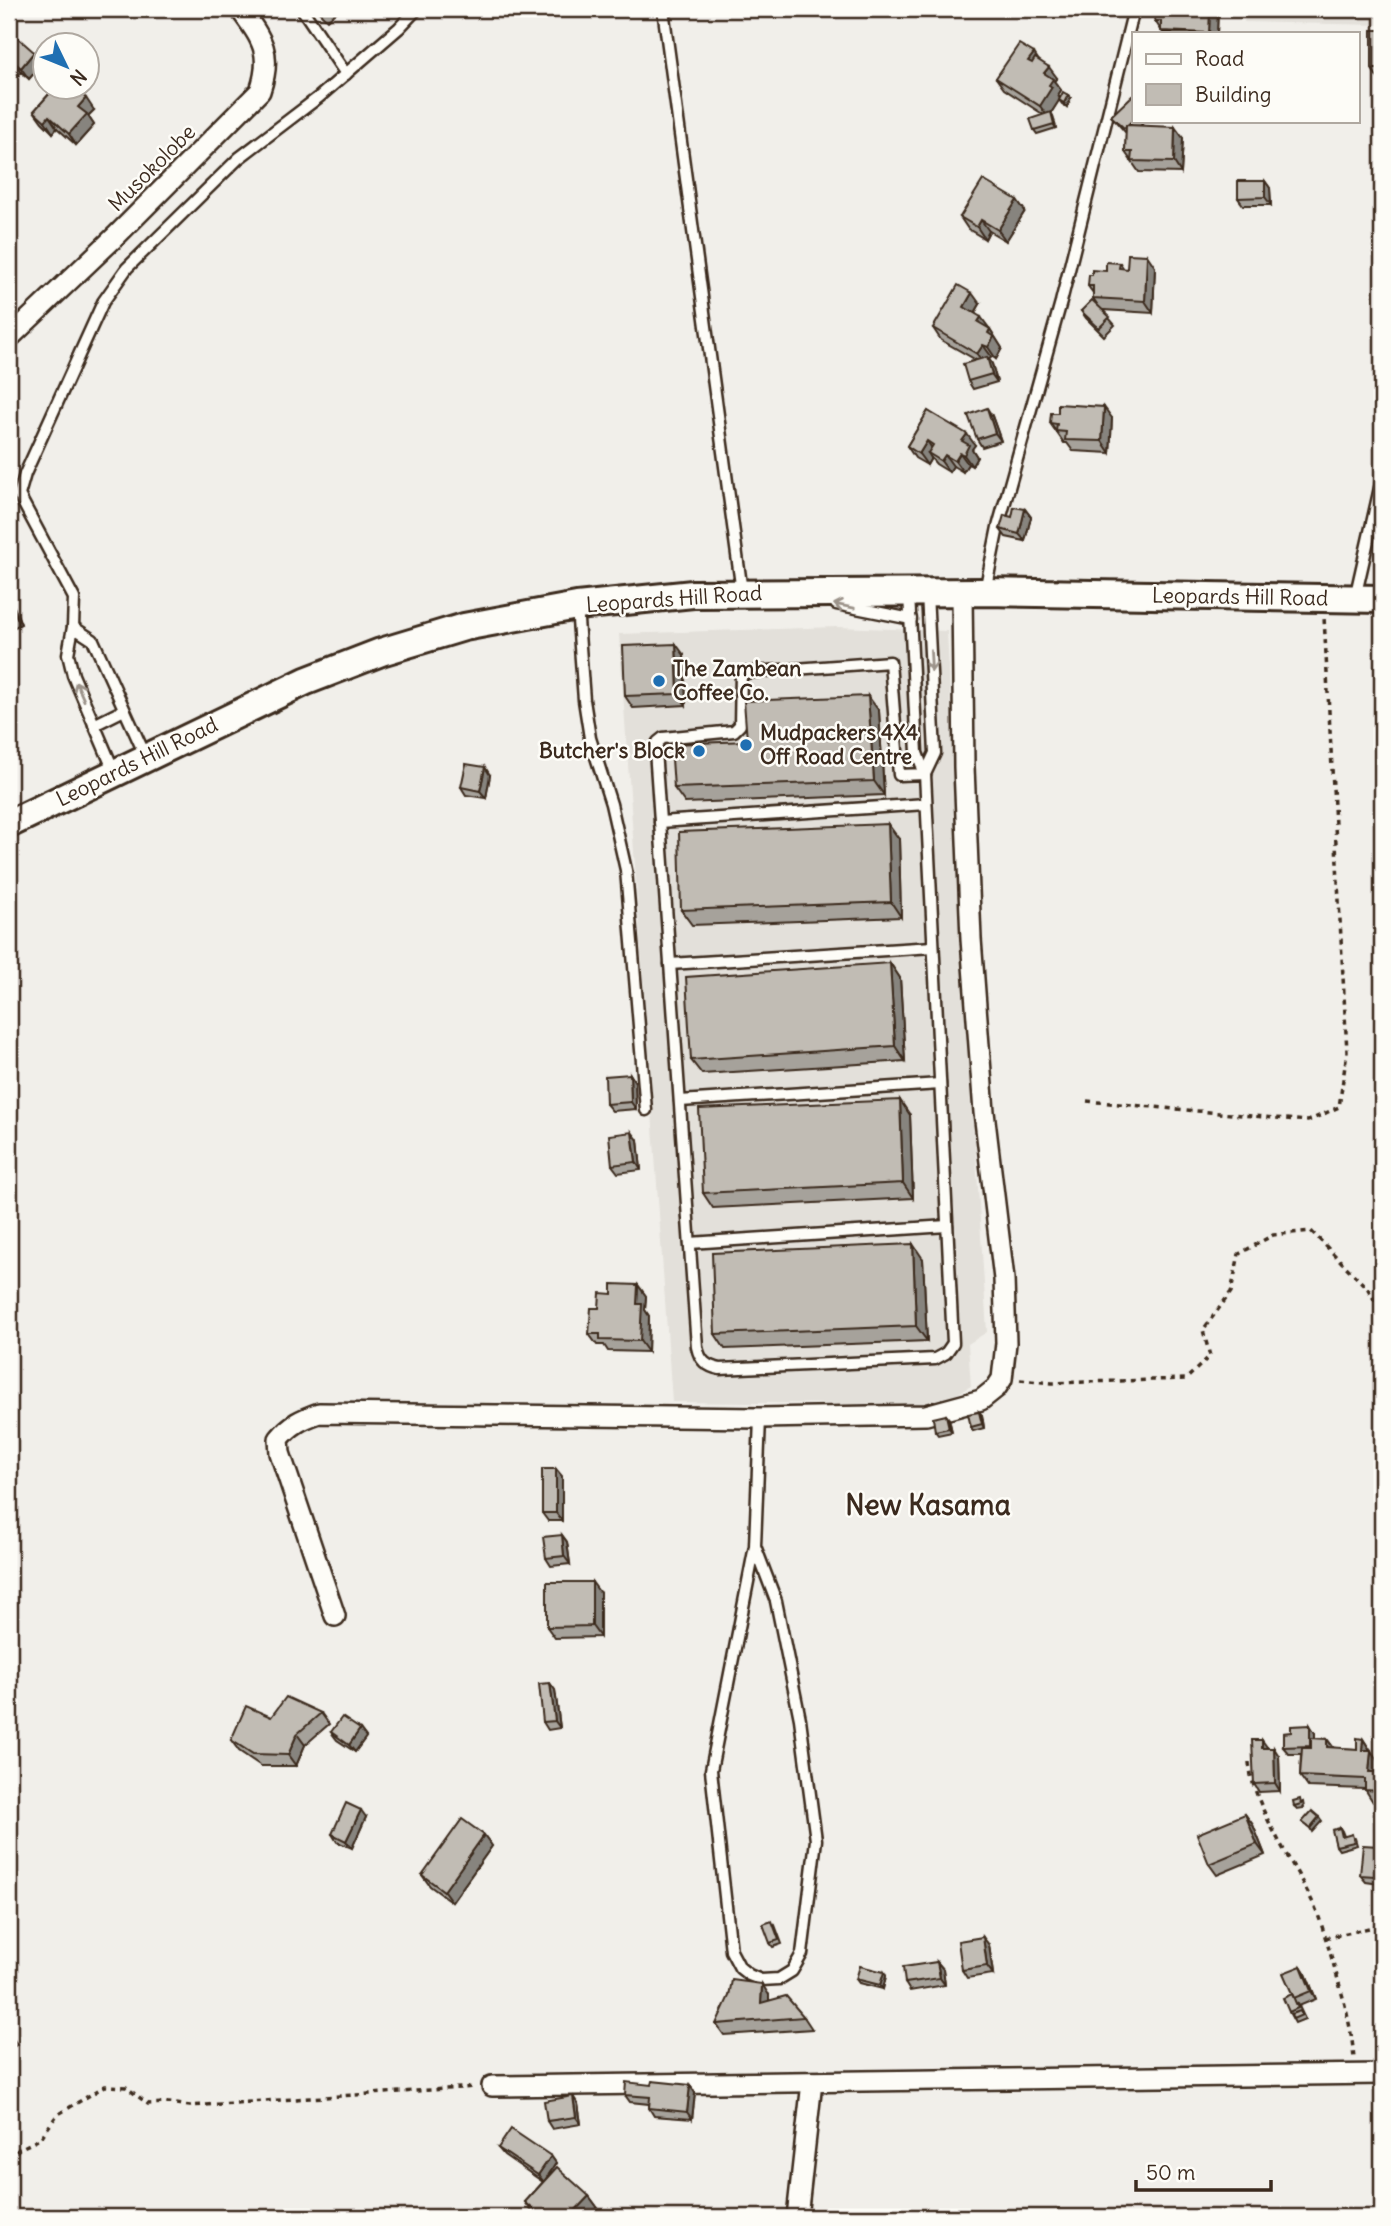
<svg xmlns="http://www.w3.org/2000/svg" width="1391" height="2226" font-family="Delius,sans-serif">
<rect width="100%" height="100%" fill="#f1efea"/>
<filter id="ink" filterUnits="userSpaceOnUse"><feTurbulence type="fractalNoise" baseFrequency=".0143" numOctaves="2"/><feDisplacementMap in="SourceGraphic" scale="14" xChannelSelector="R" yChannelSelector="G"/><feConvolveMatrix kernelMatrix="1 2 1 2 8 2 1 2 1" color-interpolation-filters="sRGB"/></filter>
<g filter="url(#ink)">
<g fill="#e3e0da">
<polygon points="1247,9 1382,9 1382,25 1244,22"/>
<polygon points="837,627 947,631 961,915 987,1332 968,1344 971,1386 937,1405 672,1402 619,634"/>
</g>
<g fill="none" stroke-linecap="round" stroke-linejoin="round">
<g stroke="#3b2a1e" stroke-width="15">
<g id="lane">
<polyline points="302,9 346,74"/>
<polyline points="663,9 742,592"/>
<polyline points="985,591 998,527 1061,302 1134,9"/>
<path d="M 909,594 L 917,753 L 925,774 L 953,1343 L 946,1353 L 935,1359 L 720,1369 C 706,1366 700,1361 697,1347 L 655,750 L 658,742 L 663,738 L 734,731 L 740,725 L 741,673 L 890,662 L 899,775 L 925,774"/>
<polyline points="1355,598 1382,479"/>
<polyline points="836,604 911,619"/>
<polyline points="577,607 584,700 590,738 611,804 626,870 646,1110"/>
<polyline points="73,627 93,640 145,755"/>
<polyline points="94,725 124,710"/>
<polyline points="114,771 73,675 68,654 73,627 74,598 19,495 25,474 103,302 127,268 239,158 319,97 399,28 417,9"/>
<polyline points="925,774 935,753 927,593"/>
<polyline points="660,822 926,804"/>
<polyline points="670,964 933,947"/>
<polyline points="680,1101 940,1084"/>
<polyline points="690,1243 947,1226"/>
<polyline points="755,1546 776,1601 800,1719 816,1840 802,1954 792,1971 779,1979 761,1980 749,1975 740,1968 731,1951 711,1770 755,1546 760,1418"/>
</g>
</g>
<g stroke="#3b2a1e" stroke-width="24">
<g id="street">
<path d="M 9,338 L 116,236 L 260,91 C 273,53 262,39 240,9"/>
<path d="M 335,1616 L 280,1453 L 279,1439 C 291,1424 302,1419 319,1413 L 760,1418 L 926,1415 L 981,1400 L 996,1388 L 1002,1379 L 1006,1343 L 1004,1279 L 984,1112 L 971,939 L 964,767 L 962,594"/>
<polyline points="492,2086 1382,2074"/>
<polyline points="797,2217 812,2082"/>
</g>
</g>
<g stroke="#3b2a1e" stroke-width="32">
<polyline id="secondary" points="9,824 306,681 381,652 464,627 577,606 693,594 985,592 1382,599"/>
</g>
<g stroke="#3b2a1e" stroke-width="3.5" stroke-dasharray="5 5" stroke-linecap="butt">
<polyline points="1087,1101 1308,1121 1339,1107 1347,1052 1324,617"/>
<polyline points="1020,1380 1052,1383 1186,1379 1210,1356 1203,1330 1231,1292 1239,1254 1273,1235 1311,1231 1368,1289 1382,1313"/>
<path d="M 1249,1762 C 1252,1805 1294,1863 1313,1903 C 1320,1917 1324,1934 1329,1949 C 1340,1987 1351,2019 1354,2059"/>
<polyline points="1325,1938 1382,1925"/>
<polyline points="9,2159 19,2149 40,2139 57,2115 105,2086 126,2087 148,2104 169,2103 190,2106 475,2087"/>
</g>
<use href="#lane" stroke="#fdfcf7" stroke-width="10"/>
<use href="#street" stroke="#fdfcf7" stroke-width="19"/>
<use href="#secondary" stroke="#fdfcf7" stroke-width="26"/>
</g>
<g fill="#a6a29b" stroke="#3b2a1e" stroke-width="2">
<polygon points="316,9 340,9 327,20"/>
<polygon points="1218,9 1217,33 1163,33 1155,21"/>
<polygon points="9,30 42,64 29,79 21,72 9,87"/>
<polygon points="1382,30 1382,80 1379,80 1372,69"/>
<polygon points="1038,60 1057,78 1054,81 1061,90 1058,95 1060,98 1068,95 1071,98 1067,107 1062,104 1059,100 1051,113 1053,116 1056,128 1037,134 1034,130 1044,115 1004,89 996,78"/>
<polygon points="46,88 94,110 88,116 94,125 76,145 57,128 53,133 42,122 34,111 50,93"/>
<polygon points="1134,97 1134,121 1145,121 1140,126 1183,138 1181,173 1139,172 1125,152 1126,133 1111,116"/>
<polygon points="1265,181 1270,188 1271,205 1243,205 1238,198"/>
<polygon points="1017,200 1025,211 1006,241 989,231 985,239 968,229 960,217"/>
<polygon points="1120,263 1124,269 1155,267 1153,313 1102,310 1115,325 1104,336 1086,318 1081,311 1097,304 1093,298 1093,293 1088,286 1092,275 1106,271"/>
<polygon points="980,304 975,313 990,329 1002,348 996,359 991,356 989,359 992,364 997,382 973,389 968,381 976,360 941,340 933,328"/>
<polygon points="928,411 975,445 972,449 977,457 972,466 968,464 963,472 953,466 949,472 936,464 931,458 927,465 915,458 907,446"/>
<polygon points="992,416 1001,441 982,447 977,439"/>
<polygon points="1112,418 1110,453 1073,451 1067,443 1064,443 1050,423"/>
<polygon points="1025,509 1031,517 1025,541 1006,537 1000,529 1012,517"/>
<polygon points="9,600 14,607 21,624 9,630"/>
<polygon points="684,655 686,705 633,708 625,696"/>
<polygon points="879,711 884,795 685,803 674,788"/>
<polygon points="490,775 486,798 466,795 461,787"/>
<polygon points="899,839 901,917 692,925 681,910"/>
<polygon points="890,963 900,978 905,1061 702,1074 691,1060"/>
<polygon points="630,1074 635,1082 636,1109 612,1111 606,1104"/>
<polygon points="910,1115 913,1198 713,1208 703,1193"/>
<polygon points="638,1140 641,1170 618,1173 612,1165"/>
<polygon points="923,1259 927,1341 725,1349 715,1334"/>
<polygon points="638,1285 646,1296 645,1310 649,1316 648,1352 608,1351 604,1345 597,1345 589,1334 599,1308 612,1294"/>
<polygon points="979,1412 982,1415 984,1428 973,1431 971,1427"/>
<polygon points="946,1415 949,1419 952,1432 938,1435 935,1431"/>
<polygon points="562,1476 562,1521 548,1521 542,1513"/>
<polygon points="562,1535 567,1542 570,1564 551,1566 546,1558"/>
<polygon points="600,1593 600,1637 555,1638 547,1627"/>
<polygon points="555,1690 560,1728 548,1730 543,1722"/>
<polygon points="321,1713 329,1724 305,1745 296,1766 261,1766 239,1751 231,1740 271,1717"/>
<polygon points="360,1729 366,1737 355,1752 337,1740 331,1732"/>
<polygon points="1315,1733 1315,1738 1327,1739 1334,1748 1357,1749 1363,1739 1378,1762 1378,1772 1380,1772 1382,1775 1382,1802 1373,1802 1365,1789 1308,1787 1300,1776 1301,1754 1289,1754 1283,1747"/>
<polygon points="1267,1747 1279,1756 1280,1791 1259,1792 1254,1784"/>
<polygon points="1303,1802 1304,1808 1297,1809 1294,1806"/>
<polygon points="1245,1814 1253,1825 1265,1855 1217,1875 1209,1864"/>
<polygon points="366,1817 352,1848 337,1842 332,1834"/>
<polygon points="1340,1828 1342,1831 1344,1836 1355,1838 1357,1845 1339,1850 1336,1846"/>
<polygon points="484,1835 492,1846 452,1902 430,1886 422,1875"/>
<polygon points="1378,1846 1382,1852 1380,1884 1366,1882 1360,1875"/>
<polygon points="775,1925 782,1944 773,1947 770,1943"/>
<polygon points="989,1945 993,1974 967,1978 962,1970"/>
<polygon points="937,1962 943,1969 945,1985 910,1991 905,1983"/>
<polygon points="1301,1966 1306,1974 1316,1999 1299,2006 1297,2002 1305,2019 1295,2023 1289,2012"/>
<polygon points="884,1972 886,1976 883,1989 859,1983 856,1979"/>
<polygon points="769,1995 769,2000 804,2017 812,2029 724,2035 716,2024"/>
<polygon points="9,2033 17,2044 9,2051"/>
<polygon points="695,2093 692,2119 654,2116 649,2108 649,2104 630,2102 625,2095"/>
<polygon points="578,2104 581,2124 552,2129 547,2121"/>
<polygon points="498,2148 551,2156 556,2163 545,2180 589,2196 597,2207 588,2217 537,2217 533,2213 525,2202 543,2182 504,2155"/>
</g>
<g fill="#87847e" stroke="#3b2a1e" stroke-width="2">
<polygon points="1210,9 1218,9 1217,33 1209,33"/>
<polygon points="34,52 42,64 29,79 21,68"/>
<polygon points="1034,53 1041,64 1036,73 1028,61"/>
<polygon points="13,61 21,72 9,87 9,66"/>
<polygon points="1049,67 1057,78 1054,81 1061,90 1058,95 1060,99 1051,113 1053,116 1056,128 1040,106 1044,73"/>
<polygon points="1068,95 1071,98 1067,107 1064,103"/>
<polygon points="86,98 94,110 88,116 94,125 76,145 69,134 78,107"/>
<polygon points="49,116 57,128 53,133 45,121"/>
<polygon points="1175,127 1183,138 1181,173 1174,162"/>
<polygon points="1265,181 1270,188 1271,205 1265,197"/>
<polygon points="1017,200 1025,211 1006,241 998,230"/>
<polygon points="981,220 989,231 985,239 977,227"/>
<polygon points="1147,255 1155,267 1153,313 1145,301"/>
<polygon points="972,293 980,304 972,318 964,307"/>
<polygon points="981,317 989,328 986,333 978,322"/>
<polygon points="990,329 1002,348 996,359 988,347 988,333"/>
<polygon points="983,345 991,356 989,359 992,364 997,382 977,354"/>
<polygon points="1104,407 1112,418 1110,453 1102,441"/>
<polygon points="987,408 992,416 1001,441 995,433"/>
<polygon points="967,434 975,445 972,449 977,457 972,466 964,455 962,441"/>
<polygon points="927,441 935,453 928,453 931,458 927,465 919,454"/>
<polygon points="960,453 968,464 963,472 955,461"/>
<polygon points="945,455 953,466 949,472 941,461"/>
<polygon points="1025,509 1031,517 1025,541 1019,534"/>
<polygon points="9,600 14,607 21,624 14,613"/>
<polygon points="676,644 684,655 686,705 678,694"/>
<polygon points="868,696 879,711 884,795 874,781"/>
<polygon points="485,767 490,775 486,798 480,791"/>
<polygon points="888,824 899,839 901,917 891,902"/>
<polygon points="890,963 900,978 905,1061 895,1046"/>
<polygon points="630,1074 635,1082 636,1109 631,1102"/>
<polygon points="900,1100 910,1115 913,1198 903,1183"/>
<polygon points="632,1132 638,1140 641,1170 636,1162"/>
<polygon points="913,1244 923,1259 927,1341 916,1326"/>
<polygon points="638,1285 646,1296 645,1310 649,1316 648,1352 640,1341 637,1304"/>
<polygon points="979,1412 982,1415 984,1428 982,1424"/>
<polygon points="946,1415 949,1419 952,1432 949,1428"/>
<polygon points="556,1469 562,1476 562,1521 556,1513"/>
<polygon points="562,1535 567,1542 570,1564 564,1556"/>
<polygon points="592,1582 600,1593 600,1637 592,1626"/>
<polygon points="550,1683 555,1690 560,1728 555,1721"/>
<polygon points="1310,1725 1315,1733 1315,1754 1310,1746"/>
<polygon points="360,1729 366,1737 355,1752 349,1745"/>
<polygon points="297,1734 305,1745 296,1766 288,1755"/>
<polygon points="1327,1739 1335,1750 1327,1747"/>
<polygon points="1363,1739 1370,1750 1370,1761 1362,1750"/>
<polygon points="1262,1740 1267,1747 1268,1756 1262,1748"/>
<polygon points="1274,1748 1279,1756 1280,1791 1275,1783"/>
<polygon points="1371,1750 1378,1762 1377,1783 1369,1772"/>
<polygon points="1380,1772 1382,1775 1382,1796 1379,1791"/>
<polygon points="361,1810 366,1817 352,1848 346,1841"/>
<polygon points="1245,1814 1253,1825 1265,1855 1257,1844"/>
<polygon points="1319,1817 1322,1821 1312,1832 1310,1828"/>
<polygon points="484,1835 492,1846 452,1902 444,1891"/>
<polygon points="1378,1846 1382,1852 1380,1884 1375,1876"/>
<polygon points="983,1937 989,1945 993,1974 987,1966"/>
<polygon points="937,1962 943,1969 945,1985 940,1978"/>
<polygon points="1301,1966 1306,1974 1316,1999 1311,1991"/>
<polygon points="884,1972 886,1976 883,1989 880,1985"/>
<polygon points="762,1984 769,1995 769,2014 761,2003"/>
<polygon points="690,2085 695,2093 692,2119 687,2112"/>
<polygon points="573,2096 578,2104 581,2124 576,2117"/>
<polygon points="551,2156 556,2163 544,2182 538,2175"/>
<polygon points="589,2196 597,2207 588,2217 569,2217"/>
</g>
<g fill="#c1bcb4" stroke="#3b2a1e" stroke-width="2">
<polygon points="1162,9 1210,9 1209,33 1161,31 1161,21 1155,21 1156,10 1162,10"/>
<polygon points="9,30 34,52 21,68 13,61 9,66"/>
<rect x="1372" y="30" width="10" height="39"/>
<polygon points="1019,44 1034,53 1028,61 1032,63 1035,58 1049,67 1044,73 1053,79 1049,85 1052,87 1040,106 996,78"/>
<polygon points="46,88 74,88 86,98 78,107 87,114 69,134 49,116 45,121 34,111 51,92"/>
<polygon points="1063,92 1068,95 1064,103 1059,100"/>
<polygon points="1132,96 1134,97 1134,119 1124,128 1111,116"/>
<polygon points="1051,112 1054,124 1034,130 1030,119"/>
<polygon points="1126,125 1175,127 1174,162 1131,161 1132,152 1125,152"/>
<polygon points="983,180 1017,200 998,230 981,220 977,227 960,217"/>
<polygon points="1238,181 1265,181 1265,197 1238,198"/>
<polygon points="1128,254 1147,255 1145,301 1093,298 1093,286 1088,286 1089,275 1092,275 1092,270 1106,271 1106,262 1120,263 1119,268 1127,269"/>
<polygon points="958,285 972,293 964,307 981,317 978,322 990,329 988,333 994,337 988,347 983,345 977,354 933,328"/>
<polygon points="1092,300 1110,317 1099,328 1081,311"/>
<polygon points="987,357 992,374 968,381 963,364"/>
<polygon points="1058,404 1104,407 1102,441 1065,440 1066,432 1056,431 1057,424 1050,423 1051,413 1058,413"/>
<polygon points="987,408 995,433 977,439 968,415"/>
<polygon points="928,411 967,434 962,441 969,445 964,455 960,453 955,461 945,455 941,461 928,453 933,445 927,441 919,454 907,446"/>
<polygon points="1014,507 1025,509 1019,534 1000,529 1004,515 1012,517"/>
<polygon points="9,602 14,613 9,615"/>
<polygon points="676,644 678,694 625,696 623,646"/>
<polygon points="868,696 874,781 674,788 671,744 747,741 744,701"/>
<polygon points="466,764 485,767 480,791 461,787"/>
<polygon points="888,824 891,902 681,910 679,832"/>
<polygon points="890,963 895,1046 691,1060 686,977"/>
<polygon points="630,1074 631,1102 606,1104 605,1076"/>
<polygon points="900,1100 903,1183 703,1193 699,1109"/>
<polygon points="632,1132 636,1162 612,1165 609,1135"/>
<polygon points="913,1244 916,1326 715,1334 712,1253"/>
<polygon points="612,1284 638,1285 637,1304 642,1304 640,1341 600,1340 600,1334 589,1334 591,1308 599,1308 600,1293 612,1294"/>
<polygon points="979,1412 982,1424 971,1427 968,1414"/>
<polygon points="946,1415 949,1428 935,1431 933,1418"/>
<rect x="542" y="1469" width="14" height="44"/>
<polygon points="562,1535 564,1556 546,1558 543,1537"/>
<polygon points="547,1582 592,1582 592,1626 547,1627"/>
<polygon points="550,1683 555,1721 543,1722 539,1684"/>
<polygon points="286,1697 321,1713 297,1734 288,1755 253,1754 231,1740 246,1706 271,1717"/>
<polygon points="342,1717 360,1729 349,1745 331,1732"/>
<polygon points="1310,1725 1310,1746 1283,1747 1283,1733 1291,1732 1291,1726"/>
<polygon points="1311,1738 1327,1739 1327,1747 1357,1749 1357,1738 1363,1739 1362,1750 1371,1750 1369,1772 1380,1772 1379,1791 1365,1790 1365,1779 1300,1776 1302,1748 1311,1748"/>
<polygon points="1252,1740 1262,1740 1262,1748 1274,1748 1275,1783 1254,1784"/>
<polygon points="1300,1799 1301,1804 1294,1806 1293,1801"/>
<polygon points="346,1803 361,1810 346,1841 332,1834"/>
<polygon points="1312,1811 1319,1817 1310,1828 1302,1822"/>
<polygon points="1245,1814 1257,1844 1209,1864 1197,1834"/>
<polygon points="462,1819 484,1835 444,1891 422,1875"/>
<polygon points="1340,1828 1342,1837 1352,1834 1354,1842 1336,1846 1332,1830"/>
<polygon points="1363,1845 1378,1846 1375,1876 1360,1875"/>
<polygon points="772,1921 779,1940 770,1943 763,1924"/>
<polygon points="983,1937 987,1966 962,1970 958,1941"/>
<polygon points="937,1962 940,1978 905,1983 903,1967"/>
<polygon points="860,1966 884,1972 880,1985 856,1979"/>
<polygon points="1301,1966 1311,1991 1294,1998 1283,1973"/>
<polygon points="732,1980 762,1984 761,2003 786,1996 804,2017 716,2024 729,1996"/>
<polygon points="1292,1994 1298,2008 1289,2012 1283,1998"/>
<polygon points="1300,2011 1302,2015 1293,2019 1291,2014"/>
<polygon points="652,2081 690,2085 687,2112 649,2108 650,2097 625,2095 626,2082 651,2085"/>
<polygon points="573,2096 576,2117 547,2121 544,2101"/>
<polygon points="511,2129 551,2156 538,2175 498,2148"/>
<polygon points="557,2167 589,2196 569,2217 542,2217 525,2202"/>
</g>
<defs><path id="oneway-shaft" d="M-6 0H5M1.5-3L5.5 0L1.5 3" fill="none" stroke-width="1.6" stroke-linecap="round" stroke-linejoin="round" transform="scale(1.75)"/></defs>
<g stroke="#9c938a">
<use href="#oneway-shaft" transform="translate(844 606) rotate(-169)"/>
<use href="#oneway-shaft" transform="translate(931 661) rotate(87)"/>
<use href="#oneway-shaft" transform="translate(80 691) rotate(-113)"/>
</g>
</g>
<g fill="#1f6fb2" stroke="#fdfcf7" stroke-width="2.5">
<circle cx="659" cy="681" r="7"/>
<circle cx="746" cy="745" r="7"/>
<circle cx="699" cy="751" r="7"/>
</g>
<g text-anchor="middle" stroke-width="5" stroke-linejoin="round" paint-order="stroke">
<g font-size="21" fill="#3b2a1e" stroke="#fdfcf7">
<text transform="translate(152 168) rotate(-45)" y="7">Musokolobe</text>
<text transform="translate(1240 597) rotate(1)" y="7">Leopards Hill Road</text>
<text transform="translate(674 599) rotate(-4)" y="7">Leopards Hill Road</text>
<text transform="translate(137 762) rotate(-26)" y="7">Leopards Hill Road</text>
</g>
<g font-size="21" font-weight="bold" fill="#3b2a1e" stroke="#fdfcf7" text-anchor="start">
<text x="673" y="676">The Zambean<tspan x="673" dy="24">Coffee Co.</tspan></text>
<text x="760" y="740">Mudpackers 4X4<tspan x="760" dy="24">Off Road Centre</tspan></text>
<text x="685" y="758" text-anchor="end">Butcher's Block</text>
</g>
<g font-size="28" font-weight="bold" fill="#3b2a1e" stroke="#fdfcf7">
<text x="928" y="1515">New Kasama</text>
</g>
</g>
<rect width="1391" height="2226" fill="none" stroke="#fdfcf7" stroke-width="35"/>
<rect x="18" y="18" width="1356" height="2191" fill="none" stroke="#3b2a1e" stroke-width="2.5" filter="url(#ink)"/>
<rect x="1132" y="32" width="228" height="91" fill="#fdfcf7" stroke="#afa8a0" stroke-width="2"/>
<rect x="1146" y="54" width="35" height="10" fill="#fdfcf7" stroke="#afa8a0" stroke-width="2"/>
<text x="1195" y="66" font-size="21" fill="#3b2a1e">Road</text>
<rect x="1146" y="84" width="35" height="21" fill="#c1bcb4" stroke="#afa8a0" stroke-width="2"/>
<text x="1195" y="102" font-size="21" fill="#3b2a1e">Building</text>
<g transform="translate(66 66) rotate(133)"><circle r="33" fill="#fdfcf7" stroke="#afa8a0" stroke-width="2"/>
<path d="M0-5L12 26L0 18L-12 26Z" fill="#1f6fb2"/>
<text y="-10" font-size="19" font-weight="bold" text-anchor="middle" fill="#3b2a1e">N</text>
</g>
<path d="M1136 2180v10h135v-10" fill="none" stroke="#3b2a1e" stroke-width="3.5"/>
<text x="1146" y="2180" font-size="21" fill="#3b2a1e" stroke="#fdfcf7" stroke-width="5" paint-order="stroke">50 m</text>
</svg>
